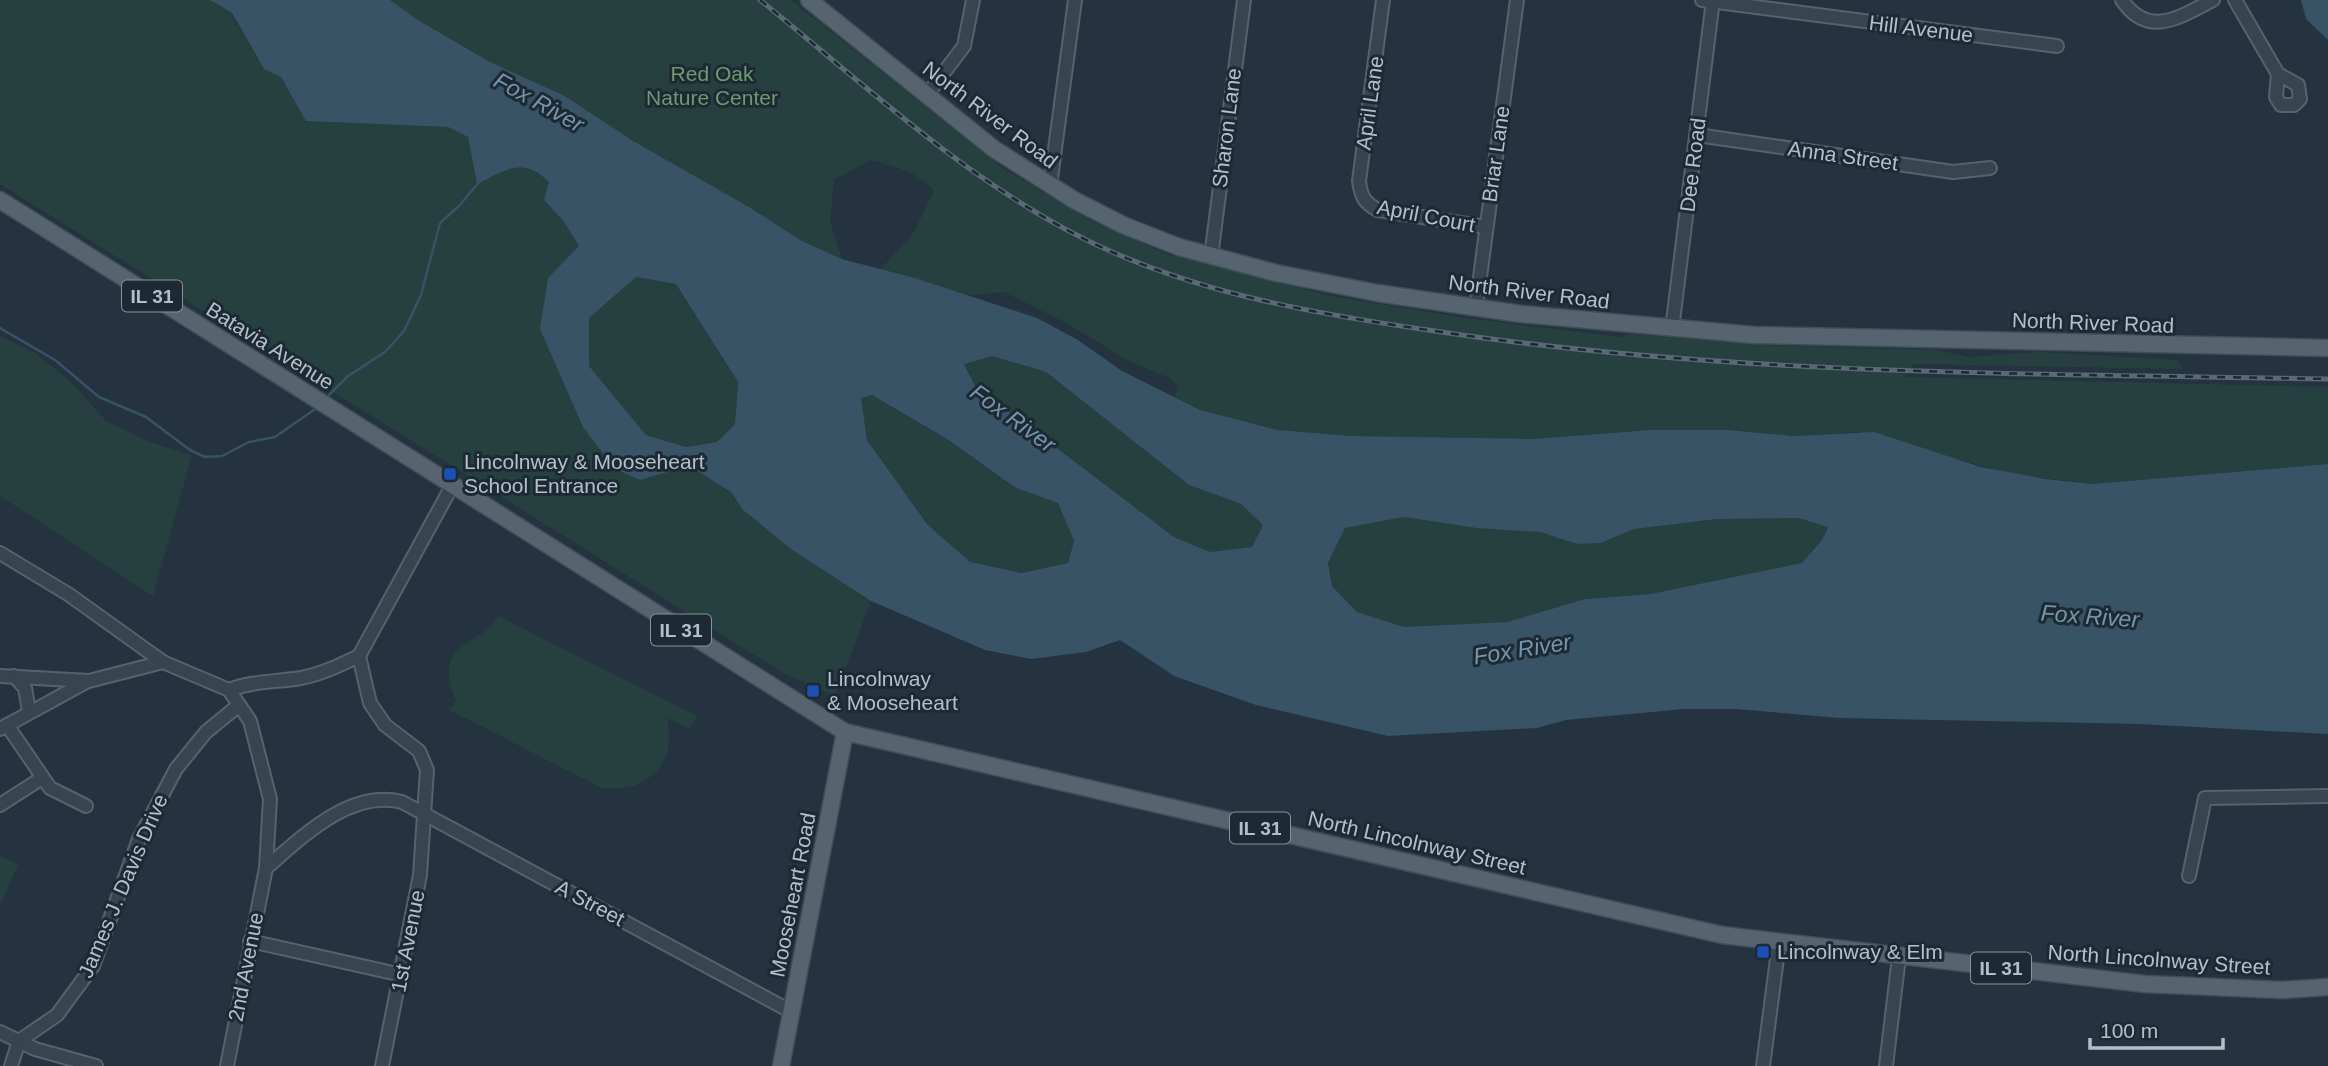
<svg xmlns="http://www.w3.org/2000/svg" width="2328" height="1066" font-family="Arial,sans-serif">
<rect width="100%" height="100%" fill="#24333f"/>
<g fill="#26403f">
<path d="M 0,0 L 210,0 L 231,13 L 263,68 L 281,77 L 307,121 L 448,127 L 468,137 L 477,184 C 508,170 522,156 550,183 L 544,200 L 564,222 L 580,247 L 548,278 L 640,480 L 689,466 L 731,492 L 743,510 L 791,549 L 871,601 L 835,696 L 785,674 L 0,184 Z"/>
<path d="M 390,0 L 791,0 L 1004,169 L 1090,220 L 1167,254 L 1330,296 L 1465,318 L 1620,337 L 1630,334 L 1781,346 L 1938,350 L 1967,357 L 2038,352 L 2177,360 L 2183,369 L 1913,364 L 1905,377 L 2328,387 L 2328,464 L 2092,484 L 2008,473 L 1858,432 L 1793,436 L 1728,430 L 1650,430 L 1534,439 L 1352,436 L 1278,430 L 1200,410 L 1175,398 L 1177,385 L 1169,378 L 1127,360 L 1070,325 L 1004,292 L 969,295 L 879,271 L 914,232 L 934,191 C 920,173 892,165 870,160 L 834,180 L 830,222 L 842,259 L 802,241 L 749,207 L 633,142 L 565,96 L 490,62 L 418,20 Z"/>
<polygon points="636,277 676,284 738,382 735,424 717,442 686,447 646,435 588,366 589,318"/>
<polygon points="0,336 37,354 73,384 106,421 150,442 192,455 153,596 0,496"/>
<polygon points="992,356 1046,372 1189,485 1241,504 1263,525 1252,547 1210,552 1174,537 975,386 964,363"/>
<polygon points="872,395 947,439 1016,488 1058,503 1074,541 1068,563 1021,573 970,563 927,524 867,440 860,397"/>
<polygon points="1404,517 1476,528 1540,532 1577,544 1601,543 1634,529 1717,519 1799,518 1828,526 1822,540 1802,563 1650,594 1585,599 1507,622 1404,627 1357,612 1332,586 1328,563 1345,528"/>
<path d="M 498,616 L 697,716 L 690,729 L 667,718 C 679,763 646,794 602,788 L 449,710 L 456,701 C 429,641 483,646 498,616 Z"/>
<polygon points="0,856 18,864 0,906"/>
</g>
<g fill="#385266" fill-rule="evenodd">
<path d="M 210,0 L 390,0 L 418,20 L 490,62 L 565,96 L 633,141 L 749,207 L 802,241 L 842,259 L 918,279 L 1037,318 L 1078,340 L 1122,371 L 1200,410 L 1278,430 L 1352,436 L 1534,439 L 1650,430 L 1728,430 L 1793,436 L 1874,432 L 1981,467 L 2046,479 L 2092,484 L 2328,464 L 2328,734 L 2139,724 L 1839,718 L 1736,709 L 1684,709 L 1566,720 L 1537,728 L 1388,736 L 1256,705 L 1174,676 L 1120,640 L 1086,652 L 1031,659 L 985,650 L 871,601 L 791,549 L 743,510 L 731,492 L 689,466 L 640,480 L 615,469 L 583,427 L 540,329 L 548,278 L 579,246 L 564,222 L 544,200 L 549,182 C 522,156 507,170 477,184 L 468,137 L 448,127 L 306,121 L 281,77 L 264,69 L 232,13 ZM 636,277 L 676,284 L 738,382 L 735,424 L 717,442 L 686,447 L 646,435 L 589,366 L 589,318 ZM 992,356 L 1046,372 L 1189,485 L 1241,504 L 1263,525 L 1252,547 L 1210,552 L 1174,537 L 975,386 L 964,364 ZM 872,395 L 947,439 L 1016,488 L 1058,503 L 1074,541 L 1068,563 L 1021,573 L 970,562 L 927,524 L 867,440 L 861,398 ZM 1404,517 L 1476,528 L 1540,532 L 1577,544 L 1601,543 L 1634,529 L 1717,519 L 1799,518 L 1828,527 L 1822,540 L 1802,563 L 1650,594 L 1585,599 L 1507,622 L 1404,627 L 1357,612 L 1332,586 L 1328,563 L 1345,528 Z"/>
<polygon points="2301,0 2328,0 2328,40 2306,19"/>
</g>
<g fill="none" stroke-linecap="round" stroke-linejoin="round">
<g stroke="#385266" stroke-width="2.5">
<polyline points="0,328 55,360 99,397 146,417 190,450 205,457 222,456 249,442 275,437 318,407"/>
<polyline points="327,397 348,376 385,352 404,331 421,295 440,223 459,206 479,182"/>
</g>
<g stroke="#56636c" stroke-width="16">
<g id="minor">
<path d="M 1383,0 L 1359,181 C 1361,196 1364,203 1378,210 L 1486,227"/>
<polyline points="1702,0 2057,46"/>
<path d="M 2122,0 C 2148,39 2180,17 2213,0"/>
<polyline points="2235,0 2278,74 2298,85 2300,99 2294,105 2281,105 2276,97 2278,74"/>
<polyline points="926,96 964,46 973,0"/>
<polyline points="1697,135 1953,172 1990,168"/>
<polyline points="1050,186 1075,0"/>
<polyline points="1211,257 1244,0"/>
<polyline points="1476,307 1517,0"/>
<polyline points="1672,329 1713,0"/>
<polyline points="0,553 68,594 163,662 229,690"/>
<polyline points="359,656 370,703 385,725 419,751 427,770 420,875 382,1066"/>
<polyline points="359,656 452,486"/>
<polyline points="0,676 89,681 163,662"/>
<polyline points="14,676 25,688 29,711"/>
<path d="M 229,690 C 252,681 276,682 301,678 C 322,674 340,665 359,656"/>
<polyline points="7,725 50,788 86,806"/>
<polyline points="0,729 88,681"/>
<polyline points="0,805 42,778"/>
<path d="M 266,868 C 302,837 350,789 402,802 L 792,1012"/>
<polyline points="2189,876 2205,798 2328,796"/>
<polyline points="250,941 402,975"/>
<polyline points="0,1032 35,1049 96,1066"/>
<polyline points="11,1066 19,1041 57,1015 93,966 139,839 176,769 206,732 239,705"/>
<polyline points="227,1066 266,868 270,799 250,721 229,690"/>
<polyline points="1763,1066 1779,943"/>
<polyline points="1886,1066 1899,957"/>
</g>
</g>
<g stroke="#414e58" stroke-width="19">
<g id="major">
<polyline points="809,0 994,149 1074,200 1123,225 1179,247 1276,273 1377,293 1521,314 1754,335 2328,348"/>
<polyline points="0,200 845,732 1722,935 2145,984 2282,990 2328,987"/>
<polyline points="781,1066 845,732"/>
</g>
</g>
<use href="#minor" stroke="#38454f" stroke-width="12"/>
<use href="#major" stroke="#56646f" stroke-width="16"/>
<g stroke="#5a6976" stroke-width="5">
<path id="rail" d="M 760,0 C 859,80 955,170 1067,230 C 1178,290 1304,312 1428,330 C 1726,376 2027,373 2328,379"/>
</g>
<use href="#rail" stroke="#1d2a34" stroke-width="2.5" stroke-dasharray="8" stroke-linecap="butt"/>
</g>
<g fill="#1a4fb4" stroke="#1d2a34" stroke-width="2.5">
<rect x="443" y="467" width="14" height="14" rx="3.5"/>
<rect x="806" y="684" width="14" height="14" rx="3.5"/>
<rect x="1756" y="945" width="14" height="14" rx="3.5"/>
</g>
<g text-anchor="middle" stroke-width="6" stroke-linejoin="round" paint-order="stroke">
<g fill="#1d2a34" stroke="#87939c" stroke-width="2">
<rect x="122" y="280.5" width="60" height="31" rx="5"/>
<rect x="651" y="614.5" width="60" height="31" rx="5"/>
<rect x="1230" y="812.5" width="60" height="31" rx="5"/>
<rect x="1971" y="952.5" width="60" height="31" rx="5"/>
</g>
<g font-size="19" font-weight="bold" fill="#b4c0c9">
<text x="152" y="303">IL 31</text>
<text x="681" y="637">IL 31</text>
<text x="1260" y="835">IL 31</text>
<text x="2001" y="975">IL 31</text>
</g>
<g font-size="21" fill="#b4c0c9" stroke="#1d2a34">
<text transform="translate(1921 29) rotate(7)" y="7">Hill Avenue</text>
<text transform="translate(1370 103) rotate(-82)" y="7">April Lane</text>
<text transform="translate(990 115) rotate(37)" y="7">North River Road</text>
<text transform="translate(1227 128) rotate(-83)" y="7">Sharon Lane</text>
<text transform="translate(1496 154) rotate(-82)" y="7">Briar Lane</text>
<text transform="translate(1843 156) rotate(8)" y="7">Anna Street</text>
<text transform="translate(1693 165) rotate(-83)" y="7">Dee Road</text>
<text transform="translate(1426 216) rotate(11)" y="7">April Court</text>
<text transform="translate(1529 292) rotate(7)" y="7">North River Road</text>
<text transform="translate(2093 323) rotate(2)" y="7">North River Road</text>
<text transform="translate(270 346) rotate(32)" y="7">Batavia Avenue</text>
<text transform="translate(1417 843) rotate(13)" y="7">North Lincolnway Street</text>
<text transform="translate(123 886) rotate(-67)" y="7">James J. Davis Drive</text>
<text transform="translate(793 895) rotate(-79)" y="7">Mooseheart Road</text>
<text transform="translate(590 903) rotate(28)" y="7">A Street</text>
<text transform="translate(408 941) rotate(-79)" y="7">1st Avenue</text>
<text transform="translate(2159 960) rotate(4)" y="7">North Lincolnway Street</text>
<text transform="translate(246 967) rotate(-79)" y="7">2nd Avenue</text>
</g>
<g font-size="21" fill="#6b9b6f" stroke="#1d2a34">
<text x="712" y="81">Red Oak<tspan x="712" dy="24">Nature Center</tspan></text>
</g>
<g font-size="21" fill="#b4c0c9" stroke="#1d2a34" text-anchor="start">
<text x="464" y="469">Lincolnway &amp; Mooseheart<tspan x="464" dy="24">School Entrance</tspan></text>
<text x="827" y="686">Lincolnway<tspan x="827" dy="24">&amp; Mooseheart</tspan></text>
<text x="1777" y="959">Lincolnway &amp; Elm</text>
</g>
<g font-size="23" font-style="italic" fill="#7495ad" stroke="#1d2a34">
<text transform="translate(539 102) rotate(29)" y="8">Fox River</text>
<text transform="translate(1013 418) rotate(36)" y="8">Fox River</text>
<text transform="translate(2090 616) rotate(4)" y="8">Fox River</text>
<text transform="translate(1522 649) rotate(-9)" y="8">Fox River</text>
</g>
</g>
<path d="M2090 1038v10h133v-10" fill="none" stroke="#b4c0c9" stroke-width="3.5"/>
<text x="2100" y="1038" font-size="21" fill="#b4c0c9" stroke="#1d2a34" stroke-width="5" paint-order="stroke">100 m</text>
</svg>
